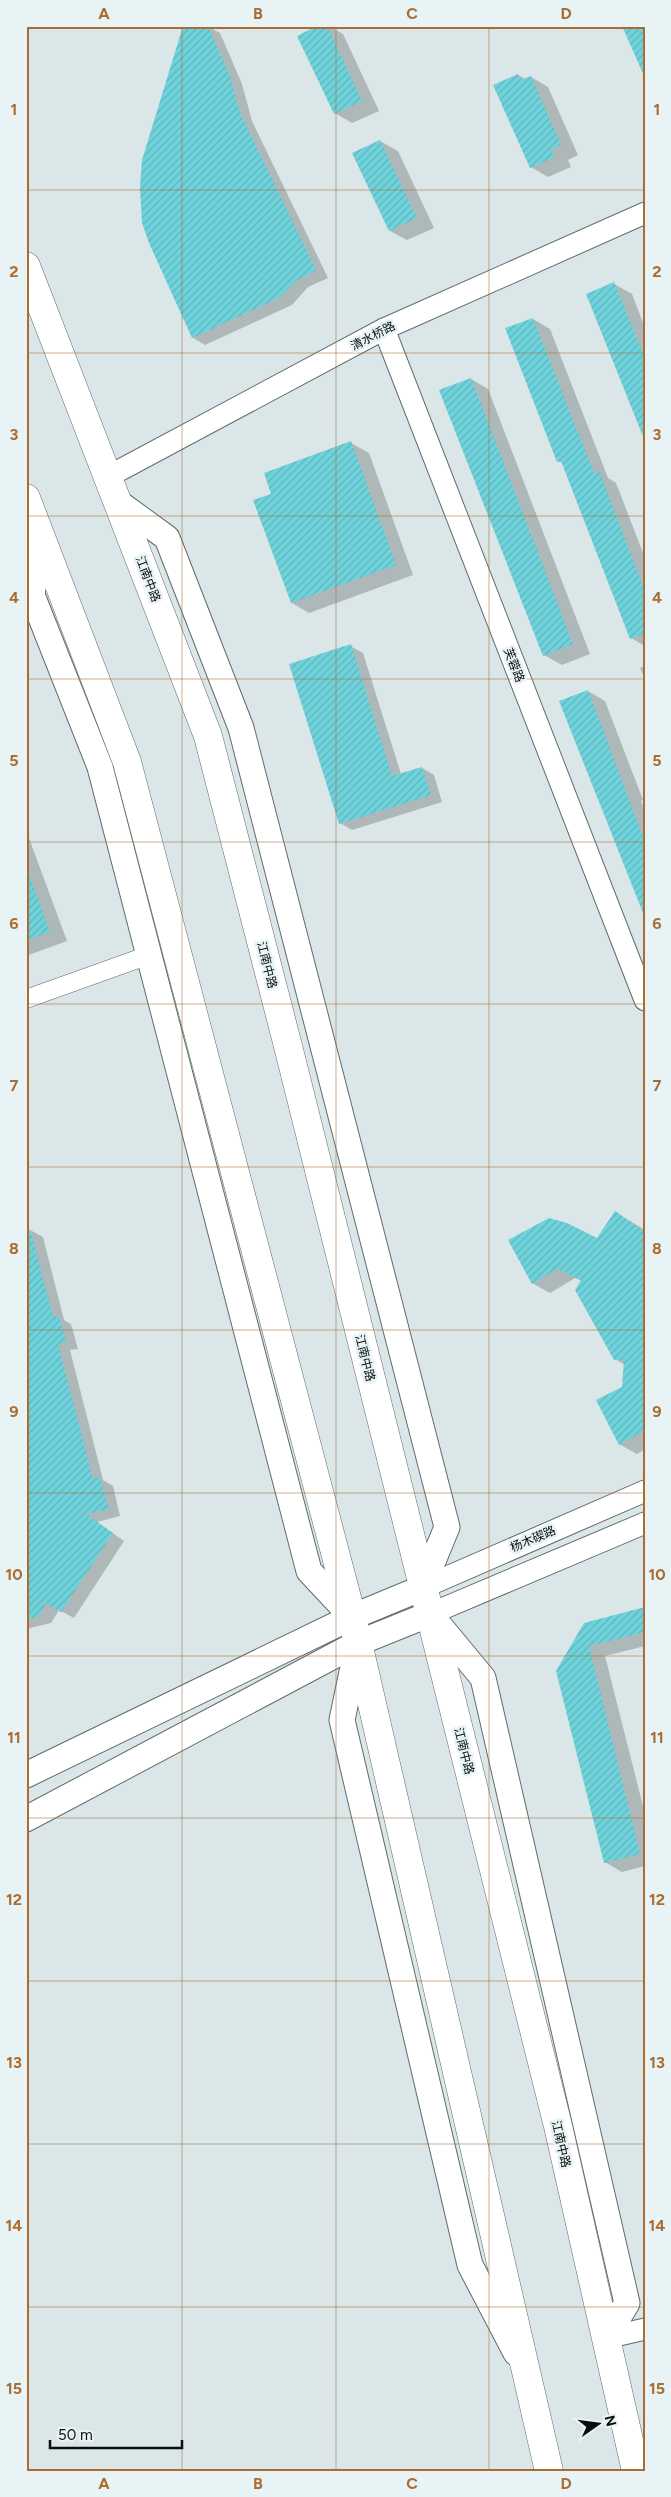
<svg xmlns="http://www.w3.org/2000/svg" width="671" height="2497" font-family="Figtree,'Noto Sans SC',sans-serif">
<defs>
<pattern id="building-hatch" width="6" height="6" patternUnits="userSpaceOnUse" patternTransform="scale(1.25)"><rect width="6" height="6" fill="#6fd3dc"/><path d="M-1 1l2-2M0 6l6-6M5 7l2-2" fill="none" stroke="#5fb4bc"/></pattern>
</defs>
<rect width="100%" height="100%" fill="#dae6e7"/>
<g fill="#0003">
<polygon points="207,26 220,33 242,84 252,121 328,278 308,287 292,305 205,345 193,338"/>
<polygon points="320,26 329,26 343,34 379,111 352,123 335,113"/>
<polygon points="518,75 526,79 531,77 548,87 578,155 568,160 571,167 548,177 531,167"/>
<polygon points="380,141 398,151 434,228 407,240 390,231 354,153"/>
<polygon points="614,284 632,294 645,328 645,437 587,295"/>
<polygon points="533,319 550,329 608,478 616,483 645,558 645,646 631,638 564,464 558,461"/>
<polygon points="471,379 488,389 590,654 562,665 544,655"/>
<polygon points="351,443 369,453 413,575 309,613 292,603 273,494"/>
<polygon points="350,646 363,653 401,774 422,768 434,775 442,802 352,830 340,823"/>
<polygon points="645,666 645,679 640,668"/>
<polygon points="588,691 605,701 643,800 641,801 645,811 645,916"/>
<polygon points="26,830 67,941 26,956"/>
<polygon points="615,1212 645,1230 645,1449 637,1454 619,1444 625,1365 615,1359 582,1281 575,1278 550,1293 532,1283 597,1239"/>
<polygon points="30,1230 43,1237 64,1320 71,1324 78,1349 70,1350 103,1480 113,1486 120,1516 97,1522 124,1541 74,1618 59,1610 51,1623 26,1629 26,1231"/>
<polygon points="645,1608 645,1646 605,1656 645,1814 645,1866 622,1872 605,1862 585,1624"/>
</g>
<g fill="url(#building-hatch)">
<polygon points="183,26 208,26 230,76 240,113 316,270 296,281 279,298 192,338 149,243 142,223 140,187 142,160"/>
<polygon points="317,26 327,26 362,101 334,114 297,36"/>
<polygon points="622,26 645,26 645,78"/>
<polygon points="518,74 521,80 531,76 561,145 551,150 555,157 530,168 493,85"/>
<polygon points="380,140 417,218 389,231 352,153"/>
<polygon points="614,282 645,358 644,439 586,294"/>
<polygon points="533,318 594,473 599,471 645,591 645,633 630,639 561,461 557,462 505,328"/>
<polygon points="471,378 573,644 543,656 439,390"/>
<polygon points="351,441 396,565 291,603 253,500 271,494 264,473"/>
<polygon points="351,644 392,776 422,767 431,795 339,824 289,664"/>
<polygon points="588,690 645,842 645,918 559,701"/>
<polygon points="26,871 28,871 50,932 26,940"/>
<polygon points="615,1211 645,1232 645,1430 619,1445 596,1400 622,1387 624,1360 614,1360 575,1290 581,1280 557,1269 532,1284 508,1240 549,1218 567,1223 597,1238"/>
<polygon points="26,1232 31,1232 53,1317 59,1316 66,1342 58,1344 93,1479 100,1477 109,1509 86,1514 113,1533 61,1612 46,1603 39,1616 26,1620"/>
<polygon points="645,1607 645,1632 589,1646 640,1854 604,1863 556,1671 584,1623"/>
</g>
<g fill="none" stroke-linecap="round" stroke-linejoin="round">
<g stroke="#616b6c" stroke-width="19">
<polyline id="minor" points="26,999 149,955"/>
</g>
<g stroke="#616b6c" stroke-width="23">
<g id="tertiary">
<polyline points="384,329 645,1000"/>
<polyline points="109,476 384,329 645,213"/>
<polyline points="422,1588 645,1491"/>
<polyline points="430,1614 645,1523"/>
<polyline points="606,2338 645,2329"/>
</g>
</g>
<g stroke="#616b6c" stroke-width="27">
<g id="secondary">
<polyline points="41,537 32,595 100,767 309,1571 352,1617"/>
<polyline points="358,1643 342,1720 470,2265 516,2353"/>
<polyline points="26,1775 352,1617 422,1588 447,1527 241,728 167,538 119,503"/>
<polyline points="26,1819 358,1643 430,1614 483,1678 627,2303 606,2338"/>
</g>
</g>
<g stroke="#616b6c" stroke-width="29">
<g id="primary">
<polyline points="26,266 208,736 289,1050 558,2126 636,2471"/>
<polyline points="26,498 127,762 352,1617 549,2471"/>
</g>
</g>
<use href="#minor" stroke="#fff" stroke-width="18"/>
<use href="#tertiary" stroke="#fff" stroke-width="21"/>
<use href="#secondary" stroke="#fff" stroke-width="25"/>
<use href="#primary" stroke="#fff" stroke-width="28"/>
</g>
<path fill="none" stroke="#aa6c31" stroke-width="1" stroke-opacity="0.55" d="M 182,26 L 182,2471M 336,26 L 336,2471M 489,26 L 489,2471M 26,190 L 645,190M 26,353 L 645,353M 26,516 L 645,516M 26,679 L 645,679M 26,842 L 645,842M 26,1004 L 645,1004M 26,1167 L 645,1167M 26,1330 L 645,1330M 26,1493 L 645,1493M 26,1656 L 645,1656M 26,1818 L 645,1818M 26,1981 L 645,1981M 26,2144 L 645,2144M 26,2307 L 645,2307"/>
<g text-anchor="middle" stroke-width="5" stroke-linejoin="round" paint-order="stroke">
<g font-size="12" fill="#0a0d0e" stroke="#e7f3f4">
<text transform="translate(373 336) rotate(-27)" y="4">清水桥路</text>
<text transform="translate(148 579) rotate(69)" y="4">江南中路</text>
<text transform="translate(514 665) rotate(69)" y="4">芙蓉路</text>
<text transform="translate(267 965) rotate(76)" y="4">江南中路</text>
<text transform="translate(365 1358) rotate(76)" y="4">江南中路</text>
<text transform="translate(533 1539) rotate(-23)" y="4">杨木碶路</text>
<text transform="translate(464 1751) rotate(76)" y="4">江南中路</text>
<text transform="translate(561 2144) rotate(77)" y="4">江南中路</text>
</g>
</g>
<rect width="671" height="2497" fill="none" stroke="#e7f3f4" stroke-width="55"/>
<g transform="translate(598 2424) rotate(76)" stroke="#e7f3f4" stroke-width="4" paint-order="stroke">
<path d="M0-4L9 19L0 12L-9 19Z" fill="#0a0d0e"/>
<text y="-8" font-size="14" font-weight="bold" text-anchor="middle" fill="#0a0d0e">N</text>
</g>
<path d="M50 2440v8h132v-8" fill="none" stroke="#0a0d0e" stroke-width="2.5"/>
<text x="58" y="2440" font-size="15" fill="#0a0d0e" stroke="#e7f3f4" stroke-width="4" paint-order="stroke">50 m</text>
<rect x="28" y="28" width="616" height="2442" fill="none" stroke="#aa6c31" stroke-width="2"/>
<g font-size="16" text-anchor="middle" font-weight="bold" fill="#aa6c31">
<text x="104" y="19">A</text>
<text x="258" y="19">B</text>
<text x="412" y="19">C</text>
<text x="566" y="19">D</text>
<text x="14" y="115">1</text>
<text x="657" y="115">1</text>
<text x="14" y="277">2</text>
<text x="657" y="277">2</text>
<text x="14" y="440">3</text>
<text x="657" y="440">3</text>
<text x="14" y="603">4</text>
<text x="657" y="603">4</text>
<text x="14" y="766">5</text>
<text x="657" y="766">5</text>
<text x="14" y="929">6</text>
<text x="657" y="929">6</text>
<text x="14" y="1091">7</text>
<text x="657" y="1091">7</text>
<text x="14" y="1254">8</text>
<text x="657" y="1254">8</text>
<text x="14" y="1417">9</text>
<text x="657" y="1417">9</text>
<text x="14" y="1580">10</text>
<text x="657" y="1580">10</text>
<text x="14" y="1743">11</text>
<text x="657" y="1743">11</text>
<text x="14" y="1905">12</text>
<text x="657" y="1905">12</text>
<text x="14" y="2068">13</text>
<text x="657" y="2068">13</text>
<text x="14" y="2231">14</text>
<text x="657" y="2231">14</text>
<text x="14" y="2394">15</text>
<text x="657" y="2394">15</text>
<text x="104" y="2489">A</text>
<text x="258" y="2489">B</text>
<text x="412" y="2489">C</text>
<text x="566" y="2489">D</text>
</g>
</svg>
